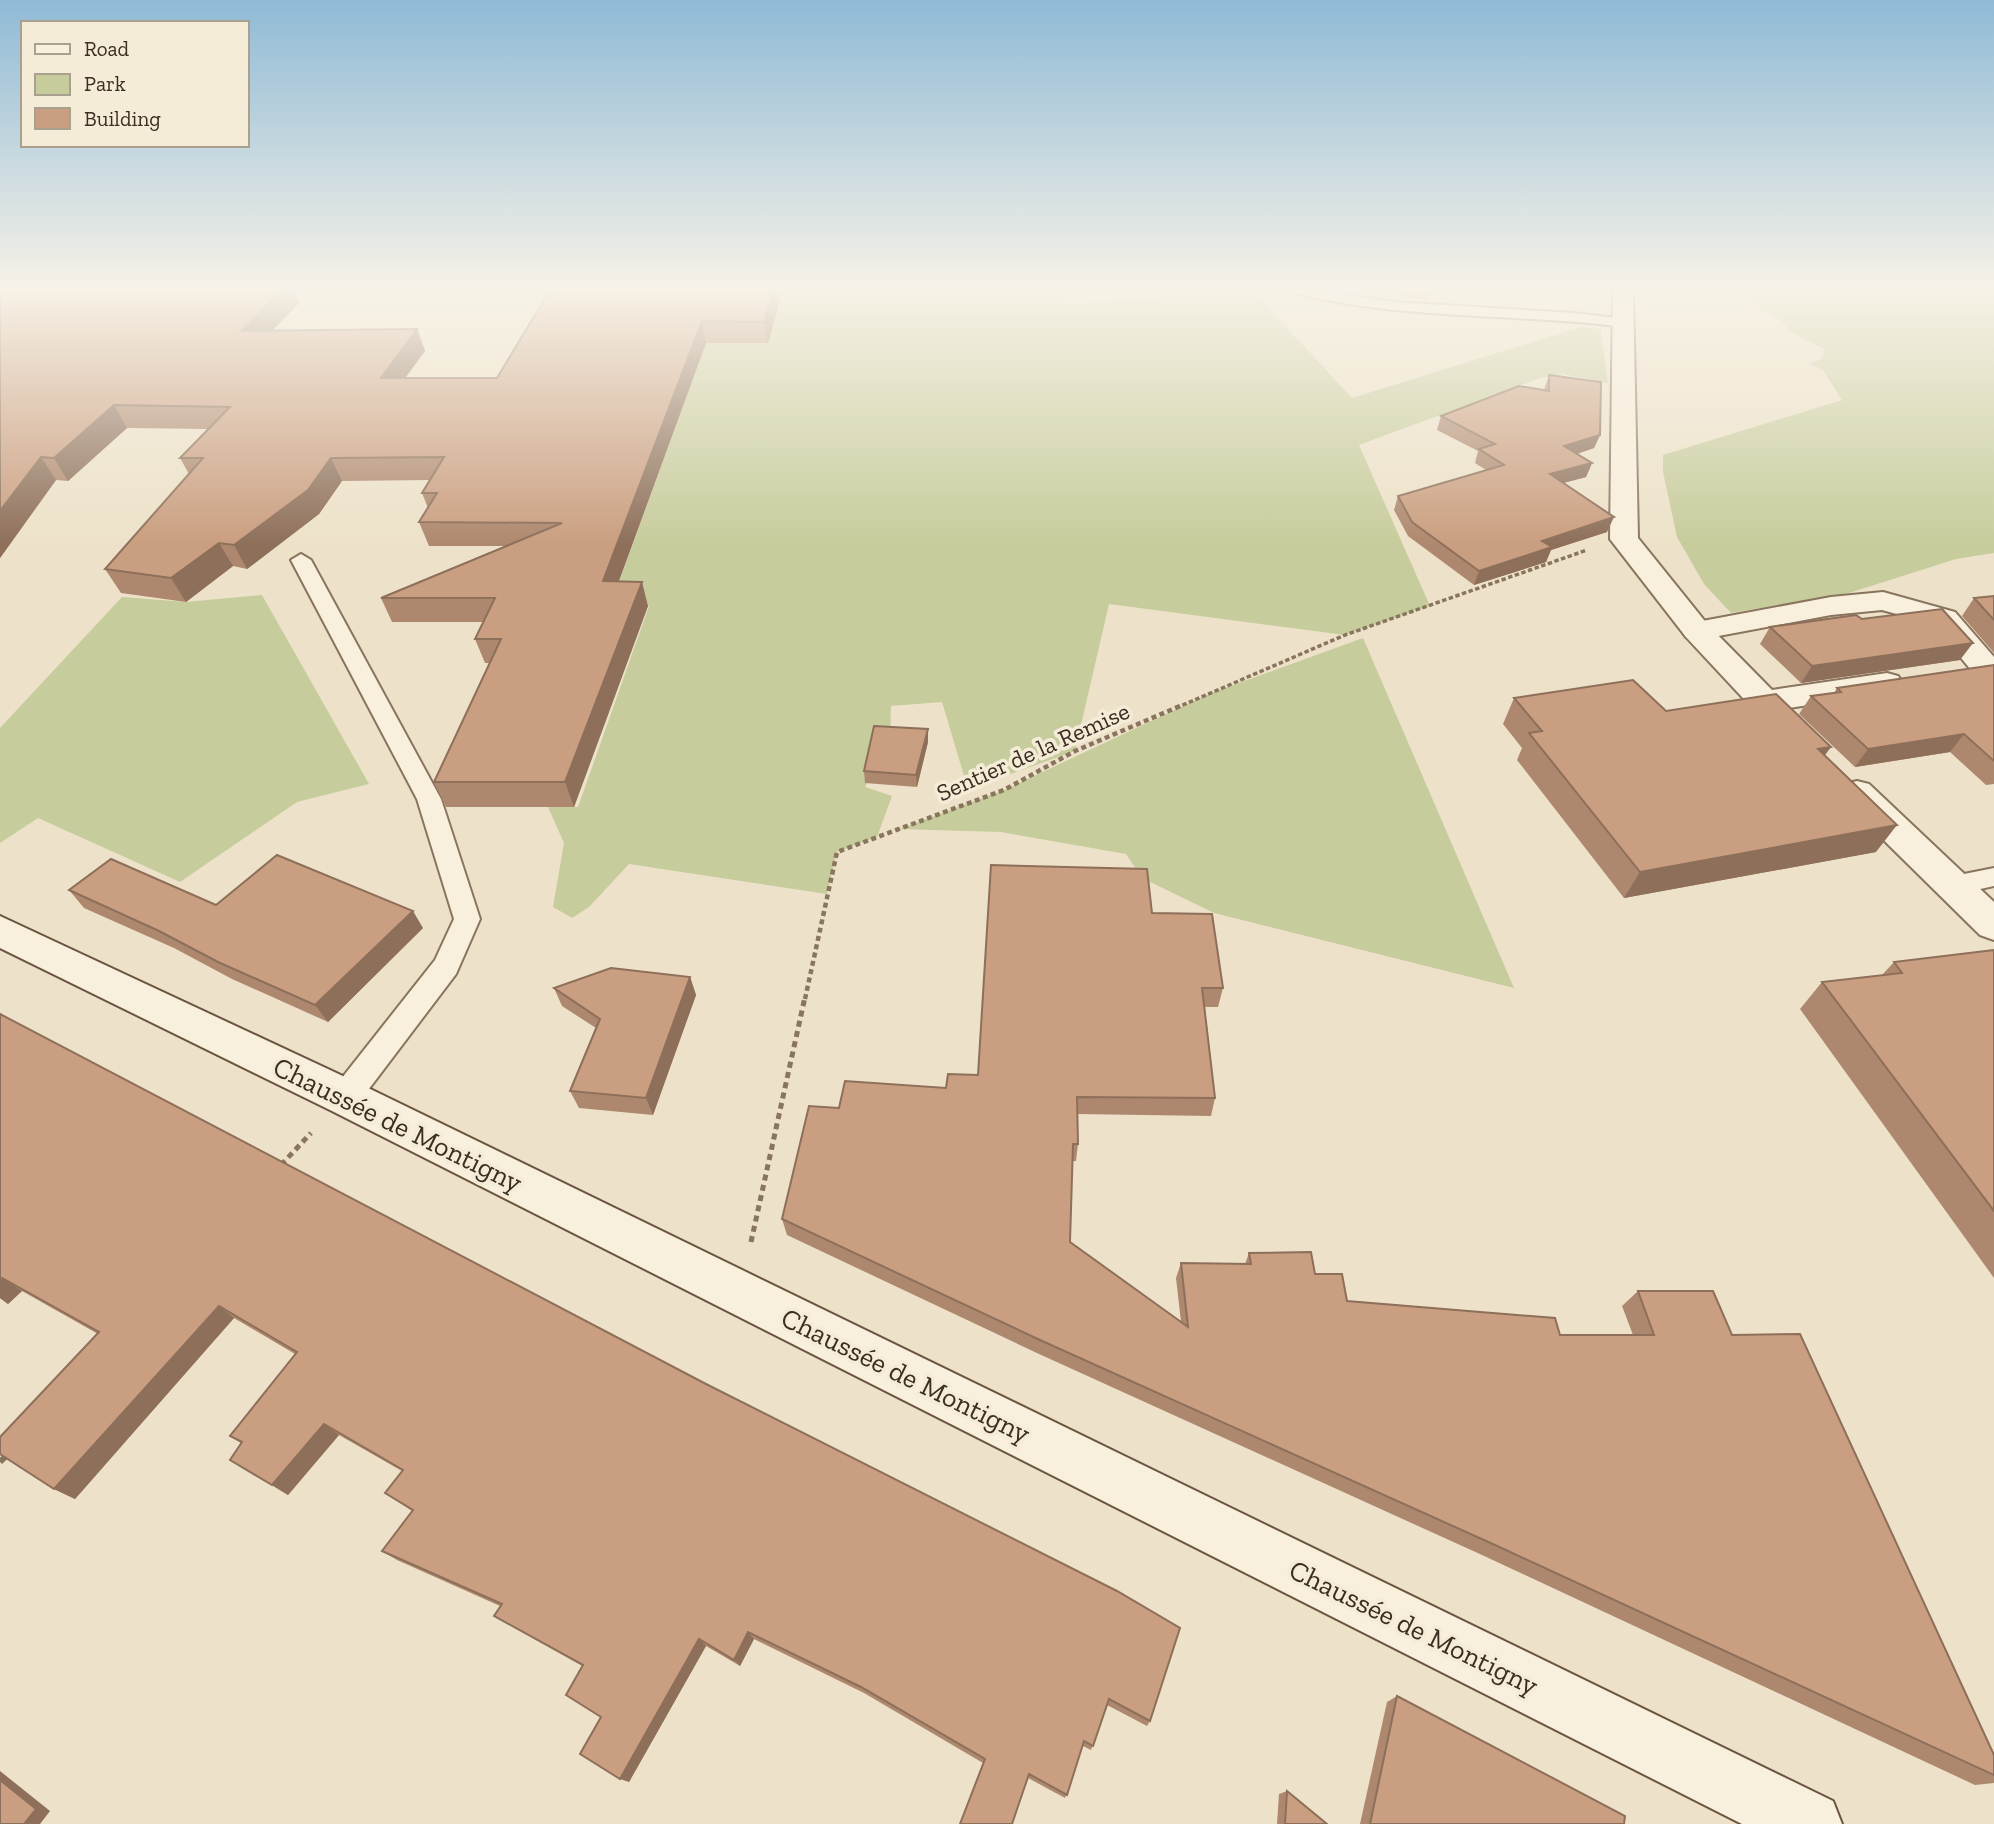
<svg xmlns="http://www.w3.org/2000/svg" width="1994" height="1824" font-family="'Zilla Slab',serif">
<rect width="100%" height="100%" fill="#ede2c9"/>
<g fill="#c7cc9c">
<polygon points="777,290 1055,290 1064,304 1254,292 1352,398 1581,327 1601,329 1608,383 1563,374 1540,378 1359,445 1430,606 1345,635 1109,604 1075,751 968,789 942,702 891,706 890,742 865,787 892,796 877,837 837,852 827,894 629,864 589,907 572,918 553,907 564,843 548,807 578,807 649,606 611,604 706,343 768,343 780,299"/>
<polygon points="1747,290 1994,290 1994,553 1956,559 1846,594 1731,613 1704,584 1677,537 1663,472 1663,455 1842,400 1823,370 1809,364 1823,358 1824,349 1786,330 1788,326 1751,302"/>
<polygon points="262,595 369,784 297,802 180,882 38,818 0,843 0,728 122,597 186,602"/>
<polygon points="1363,638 1514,988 1214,913 1142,878 1126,854 1001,832 899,829 1004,790 1211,693"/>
</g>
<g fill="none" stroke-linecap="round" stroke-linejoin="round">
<g stroke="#89745e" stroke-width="4">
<g id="service">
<path d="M 1292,290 L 1316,290 L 1394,302 L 1574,313 L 1624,319 L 1631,323 L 1624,327 C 1514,313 1402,320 1294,293 Z"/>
<polygon points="301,554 311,560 441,799 480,919 456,974 356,1106 345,1110 334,1106 330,1097 334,1088 435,960 454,919 417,799 291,560"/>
<polygon points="1994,868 1994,886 1953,895 1944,892 1940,885 1944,878"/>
</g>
</g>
<g stroke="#89745e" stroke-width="4">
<polygon id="pedestrian" points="1883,592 1955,612 1994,657 1994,678 1976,676 1933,624 1882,610 1831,615 1697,640 1686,637 1682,631 1686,625 1697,622 1831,597"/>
</g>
<g stroke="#89745e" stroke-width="4">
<g id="minor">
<polygon points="1613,290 1633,290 1638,538 1708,625 1772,690 1887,673 1898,676 1903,683 1898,690 1887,693 1789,708 1813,734 1808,742 1796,745 1784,742 1686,637 1610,539"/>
<polygon points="1857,781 1869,784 1994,902 1994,940 1980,935 1845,802 1839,793 1845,784"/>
</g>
</g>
<g stroke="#6b5541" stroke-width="4">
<polygon id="secondary" points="0,916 360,1084 1833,1801 1842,1824 1742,1824 330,1110 0,948"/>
</g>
<polyline stroke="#89745e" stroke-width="3.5" stroke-dasharray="4.5 2.5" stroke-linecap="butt" points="1176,708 1345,635 1587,550"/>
<polyline stroke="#89745e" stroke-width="4.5" stroke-dasharray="5 3.5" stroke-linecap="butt" points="805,999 837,852 1004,790 1075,751 1180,706"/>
<g stroke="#89745e" stroke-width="5" stroke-dasharray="6 4.5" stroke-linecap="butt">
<polyline points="281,1165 311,1133"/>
<polyline points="751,1242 805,997"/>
</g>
<polyline stroke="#89745e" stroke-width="6" stroke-dasharray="8 5" stroke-linecap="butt" points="0,1462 8,1454"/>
<use href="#service" fill="#f8efdc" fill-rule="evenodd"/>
<use href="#pedestrian" fill="#f8efdc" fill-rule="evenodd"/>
<use href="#minor" fill="#f8efdc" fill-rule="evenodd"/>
<use href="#secondary" fill="#f8efdc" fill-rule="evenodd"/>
</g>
<g fill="#ae886e">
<polygon points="0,290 294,290 299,303 272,331 417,329 425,351 405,378 497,378 550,290 779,290 780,299 768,343 706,343 619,581 648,606 574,807 446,807 434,782 490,663 485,663 475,639 483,622 392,622 381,598 505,546 429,546 419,522 428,508 422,493 429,480 342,481 319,514 247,569 233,566 186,602 121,593 105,569 189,474 180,458 208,429 127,428 68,481 56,480 0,558"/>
<polygon points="1371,290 1432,290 1425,300"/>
<polygon points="1549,375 1600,435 1594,448 1577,454 1592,463 1586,477 1563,483 1607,532 1551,550 1546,562 1474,585 1408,536 1394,510 1398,496 1486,470 1475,463 1478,451 1437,430 1441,416 1544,390"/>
<polygon points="1994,596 1994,653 1962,616 1974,598"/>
<polygon points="1862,619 1960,660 1801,683 1760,644 1770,627"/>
<polygon points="1994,665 1994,784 1986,785 1950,752 1855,767 1799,714 1811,696 1834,693 1837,688"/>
<polygon points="1514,698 1666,711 1825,755 1876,852 1624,898 1517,760 1522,748 1503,724"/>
<polygon points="928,742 917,787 865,783 864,771"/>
<polygon points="69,890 216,905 423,928 328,1022 232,979 174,948 84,908"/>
<polygon points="1152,913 1223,988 1218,1007 1205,1007 1215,1098 1211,1116 1077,1114 1078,1144 1076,1161 1072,1161 1070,1242 1181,1322 1176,1278 1181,1263 1245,1264 1249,1253 1315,1274 1347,1301 1560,1335 1633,1335 1622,1306 1638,1291 1732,1335 1994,1755 1994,1783 1975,1785 1482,1555 1039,1354 787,1235 782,1219 839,1108 946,1088 978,1075"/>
<polygon points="1994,950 1994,1278 1800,1009 1822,982 1882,975 1894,962"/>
<polygon points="690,977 696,995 653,1115 579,1108 570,1091 596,1028 562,1006 554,988"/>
<polygon points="0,1014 1150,1721 1147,1726 1107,1705 1091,1750 1083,1746 1065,1798 1028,1778 1012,1824 960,1824 983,1763 864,1693 754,1639 740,1666 706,1646 629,1782 601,1717 583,1666 494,1616 500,1606 397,1560 382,1551 412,1511 385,1493 402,1471 339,1435 288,1495 230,1460 241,1443 230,1436 295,1354 234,1318 75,1499 54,1489 98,1334 22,1291 8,1304 0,1298"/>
<polygon points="1397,1696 1624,1824 1360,1824 1387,1702"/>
<polygon points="1287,1791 1327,1824 1277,1824 1279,1794"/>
</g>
<g fill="#8d6f5a">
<polygon points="283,290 294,290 299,303 251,352 241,331"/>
<polygon points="774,290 779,290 780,299 768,343 764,322"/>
<polygon points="1427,290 1432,290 1425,300"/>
<polygon points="702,321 706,343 610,605 603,581"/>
<polygon points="417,329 425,351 389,400 381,378"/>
<polygon points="114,405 127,428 68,481 54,458"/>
<polygon points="1600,435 1594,448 1558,460 1564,446"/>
<polygon points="41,457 56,480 0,558 0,511"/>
<polygon points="331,458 342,481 319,514 247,569 234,545"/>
<polygon points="1592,463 1586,477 1544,488 1550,474"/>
<polygon points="1614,517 1607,532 1551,550 1546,562 1474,585 1479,571 1542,541"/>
<polygon points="219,543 233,566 186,602 171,578"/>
<polygon points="642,582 648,606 574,807 565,782"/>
<polygon points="1973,643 1960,660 1801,683 1812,666"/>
<polygon points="928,729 928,742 917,787 916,775"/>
<polygon points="1964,734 1950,752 1855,767 1868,749"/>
<polygon points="1831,747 1812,773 1818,749"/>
<polygon points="1897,825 1876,852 1624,898 1640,872"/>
<polygon points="413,911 423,928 328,1022 315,1005"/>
<polygon points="690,977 696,995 653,1115 646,1098"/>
<polygon points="2,1278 22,1291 8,1304 0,1298 0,1280"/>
<polygon points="219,1306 234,1318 75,1499 54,1489"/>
<polygon points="324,1424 339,1435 288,1495 272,1485"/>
<polygon points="748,1632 754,1639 740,1666 734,1660"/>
<polygon points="699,1639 706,1646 629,1782 620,1779"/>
<polygon points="0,1771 50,1811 40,1824 24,1824 0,1780"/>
</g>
<g fill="#ca9e80" stroke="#8d6f5a" stroke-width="2">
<polygon points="0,290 283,290 241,331 417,329 381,378 497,378 550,290 774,290 764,322 702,321 603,581 642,582 565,782 434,782 501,639 475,639 495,598 381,598 562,523 419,522 437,493 422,493 444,457 331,458 308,490 234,545 219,543 171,578 105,569 203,458 180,458 230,407 114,405 54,458 41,457 0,511"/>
<polygon points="1549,375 1601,382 1600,435 1564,446 1592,463 1550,474 1614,517 1542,541 1552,547 1479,571 1412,522 1398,496 1504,465 1479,449 1495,444 1441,416 1519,386 1549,391"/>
<polygon points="1994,596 1994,620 1974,598"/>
<polygon points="1942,609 1973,643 1812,666 1770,627 1856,615 1862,619"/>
<polygon points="1994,665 1994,761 1964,734 1868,749 1811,696 1841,692 1837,688"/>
<polygon points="1633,680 1666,711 1776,694 1831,747 1818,749 1897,825 1640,872 1529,733 1542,731 1514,698"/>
<polygon points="874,726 928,729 916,775 864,771"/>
<polygon points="277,855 413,911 315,1005 218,962 159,931 69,890 111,859 216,905"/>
<polygon points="991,865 1147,869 1152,913 1212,914 1223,988 1202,988 1215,1098 1077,1097 1078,1144 1073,1144 1070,1242 1188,1327 1181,1263 1251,1264 1249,1253 1311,1252 1315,1274 1342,1274 1347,1301 1555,1318 1560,1335 1654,1335 1638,1291 1713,1291 1732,1335 1800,1334 1994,1755 1994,1775 1495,1545 1040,1340 782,1219 809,1106 839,1108 845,1081 946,1088 948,1074 978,1075"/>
<polygon points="1994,950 1994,1211 1822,982 1902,973 1894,962"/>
<polygon points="611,968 690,977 646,1098 570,1091 600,1019 554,988"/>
<polygon points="0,1014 706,1384 1117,1591 1180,1628 1150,1721 1109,1699 1093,1746 1084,1741 1067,1795 1029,1774 1012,1824 960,1824 985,1759 861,1687 748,1632 734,1660 699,1639 620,1779 580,1754 601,1717 566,1695 583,1665 494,1616 502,1604 382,1551 413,1510 385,1493 403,1470 324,1424 272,1485 230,1460 242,1442 230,1436 297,1352 219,1306 54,1489 0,1454 0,1437 99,1332 2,1278 0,1280"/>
<polygon points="1397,1696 1625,1816 1624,1824 1370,1824"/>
<polygon points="0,1780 36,1809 24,1824 0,1824"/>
<polygon points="1287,1791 1327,1824 1285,1824"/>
</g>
<linearGradient id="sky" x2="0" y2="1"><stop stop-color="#8fbad6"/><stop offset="0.53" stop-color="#f7f2e7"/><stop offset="1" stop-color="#f7f2e7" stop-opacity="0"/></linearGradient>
<rect width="1994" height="545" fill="url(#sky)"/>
<g text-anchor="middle" stroke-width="7" stroke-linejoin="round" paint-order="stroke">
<g font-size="24" fill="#3a2d21" stroke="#f5ecd8">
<text transform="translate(1033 752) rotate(-24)" y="8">Sentier de la Remise</text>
</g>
<g font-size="28" fill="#3a2d21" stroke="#f5ecd8">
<text transform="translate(398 1124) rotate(26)" y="10">Chaussée de Montigny</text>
<text transform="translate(906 1375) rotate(26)" y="10">Chaussée de Montigny</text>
<text transform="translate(1414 1627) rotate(26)" y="10">Chaussée de Montigny</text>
</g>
</g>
<rect x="21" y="21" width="228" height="126" fill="#f5ecd8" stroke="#aaa08f" stroke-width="2"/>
<rect x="35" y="44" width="35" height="10" fill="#f8efdc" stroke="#aaa08f" stroke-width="2"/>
<text x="84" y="56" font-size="21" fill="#3a2d21">Road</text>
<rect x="35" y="74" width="35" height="21" fill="#c7cc9c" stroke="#aaa08f" stroke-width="2"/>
<text x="84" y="91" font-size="21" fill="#3a2d21">Park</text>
<rect x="35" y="108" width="35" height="21" fill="#ca9e80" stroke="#aaa08f" stroke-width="2"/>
<text x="84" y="126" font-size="21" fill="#3a2d21">Building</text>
</svg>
